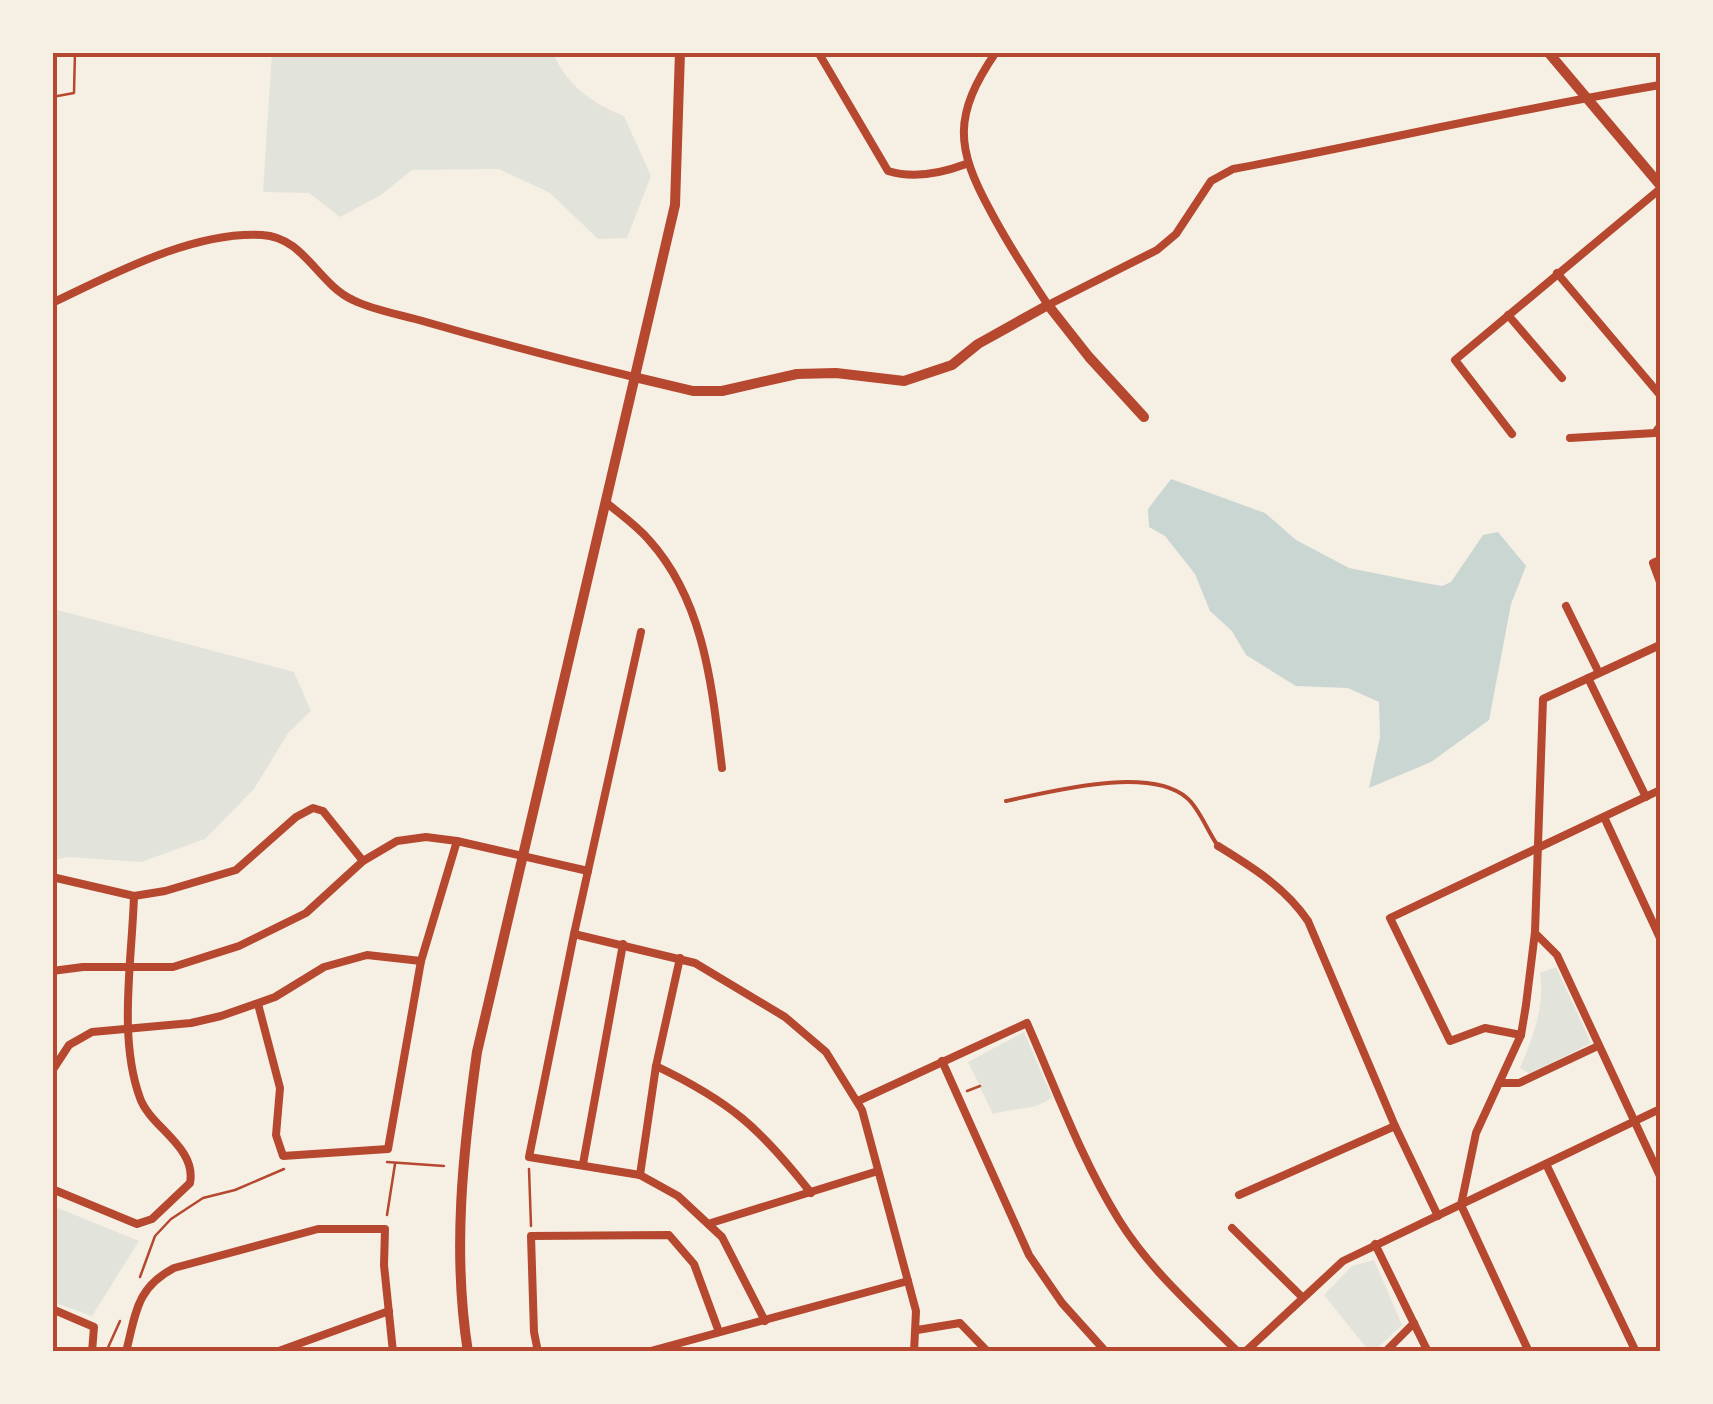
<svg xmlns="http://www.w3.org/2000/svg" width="1713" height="1404" font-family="'IBM Plex Sans',sans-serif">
<rect width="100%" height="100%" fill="#f6efe4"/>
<g fill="#e2e4dc">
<path d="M 272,52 L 553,53 C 567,85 591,103 624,116 L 651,176 L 627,238 L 598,239 L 550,193 L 499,169 L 412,170 L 381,195 L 340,217 L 309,193 L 263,192 Z"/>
<polygon points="53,609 294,672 311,711 288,733 254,789 205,839 141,862 68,857 53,860"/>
<path d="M 1556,967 L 1591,1043 L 1530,1074 L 1520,1068 C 1533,1036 1545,1008 1540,973 Z"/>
<path d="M 1024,1032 L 1052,1097 C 1034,1112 1014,1107 993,1114 L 968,1062 Z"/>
<polygon points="53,1206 139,1241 92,1316 53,1302"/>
<polygon points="1374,1260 1402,1325 1374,1351 1369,1351 1324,1295 1352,1266"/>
</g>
<polygon fill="#c9d6d2" points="1171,479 1265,513 1296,540 1349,568 1419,582 1442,586 1451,582 1483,535 1498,532 1526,566 1511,604 1489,720 1431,762 1369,788 1380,737 1379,702 1348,688 1296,686 1246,655 1232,631 1210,611 1195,574 1165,536 1149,527 1148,509"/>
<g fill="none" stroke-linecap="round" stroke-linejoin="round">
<g stroke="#b5482f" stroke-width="2.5">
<polyline points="52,97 74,93 75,52"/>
<polyline points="967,1091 980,1086"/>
<polyline points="387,1162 444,1166"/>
<polyline points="529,1169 531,1226"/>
<polyline points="387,1215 395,1164"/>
<polyline points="140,1277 155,1236 171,1219 203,1198 235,1190 284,1169"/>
<polyline points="106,1352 120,1321"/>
</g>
<path stroke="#b5482f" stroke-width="4" d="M 1006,801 C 1050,792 1149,765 1187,798 C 1199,808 1207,830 1216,843"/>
<g stroke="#b5482f" stroke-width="8">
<path d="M 818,52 L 888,171 C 914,179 942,173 966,164"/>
<path d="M 996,52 C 953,115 955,147 991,212 C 1008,244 1028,275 1048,305 L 1157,250 L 1176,234 L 1211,181 L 1233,169 C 1376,142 1517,109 1660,85"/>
<polyline points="1557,273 1660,395"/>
<path d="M 52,303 C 113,274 193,231 262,235 C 304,237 318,284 353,300 C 375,311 403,315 426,322 C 495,342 564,360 634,377"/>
<polyline points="1508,315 1562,378"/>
<polyline points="1512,434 1455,360 1660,189"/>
<polyline points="1570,438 1655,433 1660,426"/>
<path d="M 607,503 C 621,515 637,526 649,540 C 705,602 712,688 722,768"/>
<polyline points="1660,560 1653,563 1660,582"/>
<polyline points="1566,606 1599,673"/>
<polyline points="641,632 574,934 529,1157 640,1175 678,1196 722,1237 765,1321"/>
<polyline points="1588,678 1646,797"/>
<polyline points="1604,817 1660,938"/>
<path d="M 1218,846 C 1252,867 1285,887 1308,921 L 1395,1126 L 1438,1216"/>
<polyline points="52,877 134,896 165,891 236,870 296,817 313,808 323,811 363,861"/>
<polyline points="1535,933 1557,955 1660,1176"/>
<polyline points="574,934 695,963 785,1017 826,1052 862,1110 916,1311 914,1352"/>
<polyline points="52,971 83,967 173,967 239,946 306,913 363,861 397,841 426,837 457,841 588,871"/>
<polyline points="258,1004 280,1088 276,1135 283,1156 388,1149 421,961 457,841"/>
<polyline points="1521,1035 1485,1028 1450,1041 1390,918 1660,790"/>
<polyline points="942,1061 1029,1255 1062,1303 1106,1352"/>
<path d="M 656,1066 C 731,1102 760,1128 811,1193"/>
<polyline points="52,1071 69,1045 92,1032 191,1023 221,1016 275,997 324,967 367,955 421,961"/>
<polyline points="1500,1083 1519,1083 1598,1046"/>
<path d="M 858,1101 L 1027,1023 C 1056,1089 1081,1159 1119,1220 C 1150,1270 1196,1310 1238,1352"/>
<polyline points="583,1164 623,944"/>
<polyline points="1546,1164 1636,1352"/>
<polyline points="640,1175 656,1066 680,958"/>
<path d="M 52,1189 L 137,1224 L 152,1219 L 190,1183 C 197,1147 150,1127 140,1098 C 118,1038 132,960 134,896"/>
<polyline points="1239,1195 1395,1126"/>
<polyline points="711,1223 878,1171"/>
<polyline points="1232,1228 1302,1297"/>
<polyline points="1375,1244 1428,1352"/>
<polyline points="52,1309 94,1327 92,1352"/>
<polyline points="917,1330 960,1323 988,1352"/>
<path d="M 126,1352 C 136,1313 136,1288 174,1268 L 318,1229 L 385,1229 L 384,1265 L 393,1352"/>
<polyline points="276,1352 389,1311"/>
<polyline points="538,1352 534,1332 531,1236 669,1235 694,1264 719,1332"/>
<polyline points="647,1352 908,1281"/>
<polyline points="1245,1352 1343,1261 1660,1109"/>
<polyline points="1385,1352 1414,1323"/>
<polyline points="1529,1352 1461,1205 1476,1133 1521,1035 1526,1005 1535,932 1543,699 1660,645"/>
</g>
<g stroke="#b5482f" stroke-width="10">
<polyline points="1548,52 1660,185"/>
<polyline points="634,377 693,391 722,391 797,374 836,373 904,381 952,365 978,344 1048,305 1089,357 1144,417"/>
<path d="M 468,1352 C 452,1252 463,1151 477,1052 L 675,205 L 680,52"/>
</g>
</g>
<rect width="1713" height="1404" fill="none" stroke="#f6efe4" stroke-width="110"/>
<rect x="55" y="55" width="1603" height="1294" fill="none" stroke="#b5482f" stroke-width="4"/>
</svg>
